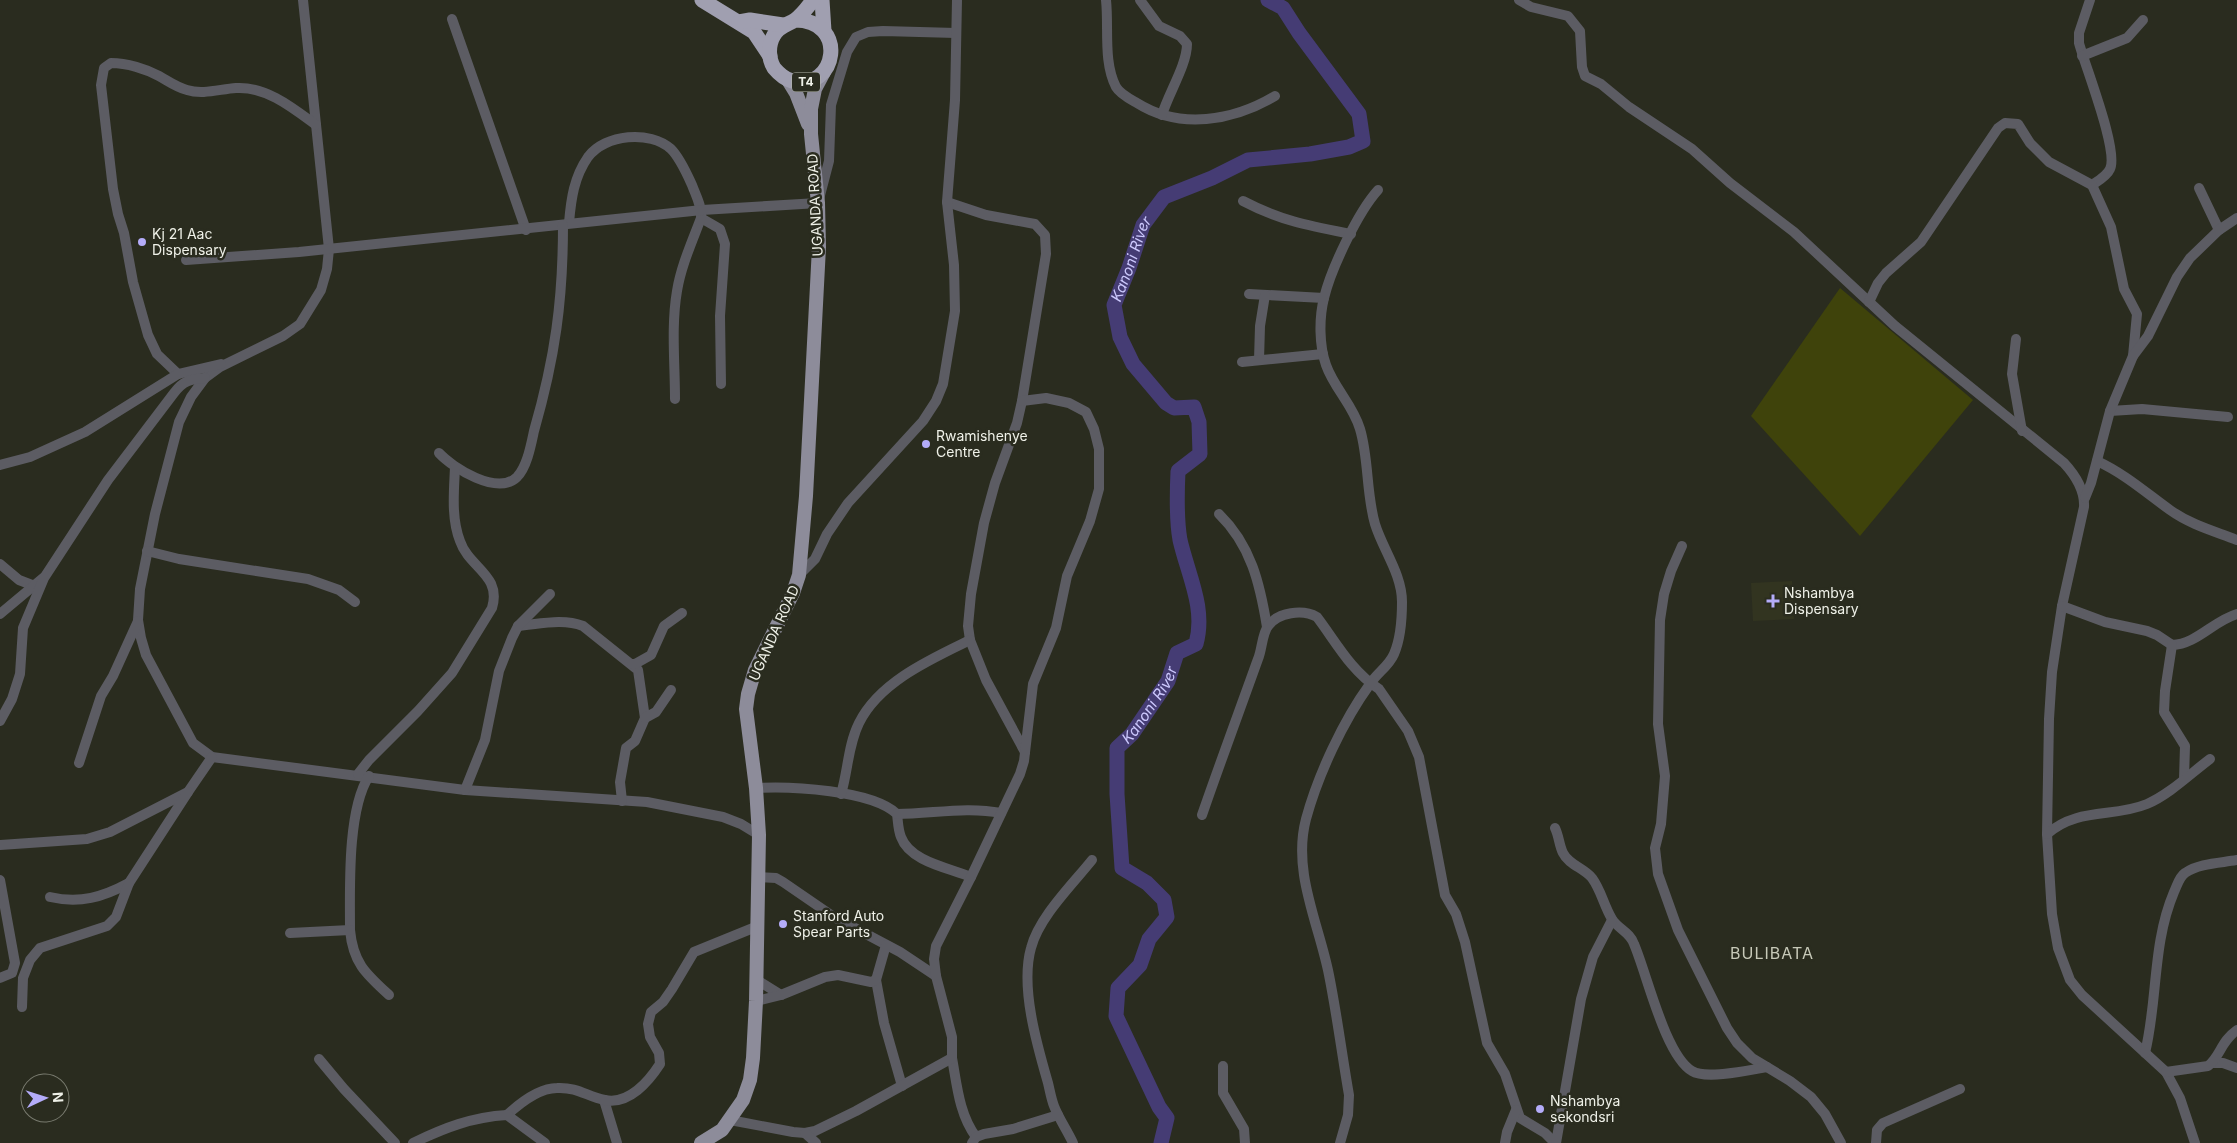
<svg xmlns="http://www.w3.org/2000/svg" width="2237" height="1143" font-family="Inter,sans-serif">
<rect width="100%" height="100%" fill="#2a2c1f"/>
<polygon fill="#323420" points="1792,581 1794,619 1753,621 1751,583"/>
<polygon fill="#3f430b" points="1840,288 1973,400 1860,536 1751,416"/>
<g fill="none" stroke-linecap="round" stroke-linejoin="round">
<path stroke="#453c74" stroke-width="15" id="s1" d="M 1161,1143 L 1167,1118 L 1159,1107 L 1116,1016 L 1118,988 L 1140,965 L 1149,939 L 1167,917 L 1164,900 L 1147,883 L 1122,868 L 1117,794 L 1117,748 L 1132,734 L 1168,681 L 1177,653 L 1196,644 C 1206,608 1188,575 1180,540 C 1176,518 1177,493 1178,471 L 1200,454 L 1199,422 L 1194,407 L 1174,408 L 1166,403 L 1133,364 L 1120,337 L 1114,305 L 1129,268 L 1143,225 L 1164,197 L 1212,178 L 1248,160 L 1310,154 L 1349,147 L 1363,141 L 1359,114 L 1299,33 L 1283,8 L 1268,0"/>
<g stroke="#5c5c63" stroke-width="10">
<polyline points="303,0 329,249 327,269 321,290 300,324 283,336 220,367 205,378 191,397 179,422 155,514 140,589 138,620 141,638 146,655 193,743 212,757 465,790 647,802 723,817 741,824 759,835"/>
<path d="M 1106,0 C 1109,28 1103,62 1116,87 C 1120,94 1130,99 1137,103 C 1180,130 1233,121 1275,96"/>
<path d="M 1140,0 L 1159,26 L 1180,36 L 1187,44 C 1187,65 1168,94 1162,115"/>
<path d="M 1519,0 L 1531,7 L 1568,16 L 1580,31 L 1582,67 L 1585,76 L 1601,84 L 1629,107 L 1692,149 L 1730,183 L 1794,232 L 1895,326 L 2064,463 C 2076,476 2085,490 2084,507 L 2062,606 L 2052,672 L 2049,719 L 2047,834 L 2052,914 L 2058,948 L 2070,980 L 2082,995 L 2166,1072 L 2180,1098 L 2195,1143"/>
<path d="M 2090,0 L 2079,33 L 2079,43 C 2085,66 2119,151 2110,169 C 2107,176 2098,181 2092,185"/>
<polyline points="452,19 526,230"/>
<polyline points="2082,56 2127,38 2143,20"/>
<polyline points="2199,188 2219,230"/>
<path d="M 1243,201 C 1281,221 1310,226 1351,234"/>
<polyline points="947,202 986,215 1035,224 1045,235 1046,254 1022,401 1017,423 995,483 984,523 971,594 968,626 970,640 986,680 1025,752"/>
<polyline points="701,218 720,229 725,244 720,316 721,384"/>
<path d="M 569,223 C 571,199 574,177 588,157 C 605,134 650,130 671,149 C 680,158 687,174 692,185 C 696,196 702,206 701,218 C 692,242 681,266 677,291 C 671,326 675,364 675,399"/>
<polyline points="186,260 299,252 702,210 818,203 829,161 831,105 847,52 856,37 868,32 883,31 956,33"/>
<polyline points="1249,294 1324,298"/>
<polyline points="1869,302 1878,283 1886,273 1921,242 1998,128 2005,123 2018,124 2030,143 2049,162 2092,185 2111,227 2124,289 2137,314 2133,356"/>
<polyline points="2016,339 2012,374 2022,431"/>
<polyline points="1259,360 1260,326 1265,295"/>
<polyline points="1242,362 1323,354"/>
<path d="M 178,374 L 157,354 L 148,335 L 133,282 L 124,233 L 118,214 L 113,189 L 101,85 L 104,68 L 111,63 C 127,63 146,69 159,76 C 168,81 176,87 187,90 C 203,95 220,89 236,88 C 266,86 293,108 316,125"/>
<polyline points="2110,411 2142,409 2228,417"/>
<path d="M 439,453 C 453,468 497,496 517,477 C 527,467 531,445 534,431 C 555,358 563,301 563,225"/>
<path d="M 2097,461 C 2125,474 2145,492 2170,510 C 2191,525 2214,531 2237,540"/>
<polyline points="0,465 30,457 85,432 178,374 221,364"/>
<polyline points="2085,498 2091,483 2110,411 2133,356 2148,336 2177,277 2190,258 2219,230 2237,218"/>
<path d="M 1219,514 C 1251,545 1260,584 1267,627"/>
<polyline points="1682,546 1671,571 1664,594 1660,620 1658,724 1665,776 1661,824 1655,848 1658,874 1678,930 1727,1028 1737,1043 1752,1058 1790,1081 1811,1097 1825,1114 1841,1143"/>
<polyline points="147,551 179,559 308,579 339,590 355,602"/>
<polyline points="0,564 19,580 32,585"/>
<polyline points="799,575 815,559 827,534 848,503 923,421 936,401 943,384 955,311 954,265 947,202 955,100 957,0"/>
<path d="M 2062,606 L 2105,622 L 2147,631 L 2157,635 L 2172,645 C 2197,644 2213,621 2237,614"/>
<polyline points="0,614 43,578"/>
<path d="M 518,626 C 540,624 563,618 583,626 L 638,670 L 645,718 L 635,741 L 626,748 L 620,782 L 622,801"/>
<polyline points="2172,645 2165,691 2164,712 2185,746 2184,779"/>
<polyline points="632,664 635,664 651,655 664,626 682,613"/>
<polyline points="645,718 656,712 671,690"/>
<path d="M 0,721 L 12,699 L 20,674 L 23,628 L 44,578 L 108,480 L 174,393 C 183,381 190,379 205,378"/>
<polyline points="79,763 101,696 113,676 138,621"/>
<path d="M 358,774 L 369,760 L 418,711 L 452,673 L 492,608 C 502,575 469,568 460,541 C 451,518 454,491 455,467"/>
<path d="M 369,776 C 347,810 350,889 350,930 C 353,963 366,974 389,995"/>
<path d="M 756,788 C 790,786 872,790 897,814 C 898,821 898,830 901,837 C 910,862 950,868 971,877"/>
<polyline points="465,790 485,740 499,671 512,638 518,626 550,594"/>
<path d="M 841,794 C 848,771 848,745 859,723 C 879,682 931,659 970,640"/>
<path d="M 897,814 C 932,814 966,806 1001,813"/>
<path d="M 1202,815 C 1220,763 1239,712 1258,659 C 1262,650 1262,634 1268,626 C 1278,612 1303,609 1317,617 C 1336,642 1351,671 1379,689 L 1408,731 L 1419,757 L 1445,895 L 1456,914 L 1465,942 L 1487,1043 L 1505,1074 L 1520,1118 L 1545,1133 L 1555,1143"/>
<path d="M 1555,828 C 1559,836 1559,845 1563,853 C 1569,865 1584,868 1592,878 C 1601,890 1604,906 1612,919 C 1618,929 1630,932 1634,944 C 1647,974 1665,1055 1692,1071 C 1706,1080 1750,1070 1767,1067"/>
<path d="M 2047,834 C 2078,807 2113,818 2147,804 C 2170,794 2190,774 2210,759"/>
<polyline points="0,845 87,839 110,832 188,792 212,757"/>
<polyline points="759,877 776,878 783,882 834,917 900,952 936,976"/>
<polyline points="0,880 15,963 12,973 0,978"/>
<path d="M 50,897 C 80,904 103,897 129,883"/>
<polyline points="290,933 350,930"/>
<polyline points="757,980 781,995"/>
<polyline points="876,980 884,1023 902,1086"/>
<polyline points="756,1001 781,995 825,977 838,975 871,982 876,980 886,945"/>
<polyline points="22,1007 23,978 30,960 40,948 107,926 116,917 129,883 188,792"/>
<path d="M 2145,1053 C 2158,1000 2152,944 2174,892 C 2177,886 2179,877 2185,873 C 2199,863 2221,863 2237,860"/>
<path d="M 952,1058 C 957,1085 959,1114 976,1137"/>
<polyline points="319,1059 344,1089 395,1143"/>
<polyline points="2212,1063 2223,1063 2237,1068"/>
<polyline points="1223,1066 1223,1093 1244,1129 1245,1143"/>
<path d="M 2166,1072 L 2208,1066 C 2220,1057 2221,1041 2237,1030"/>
<polyline points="604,1100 617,1143"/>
<path d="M 507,1115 C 520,1103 539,1088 557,1088 C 579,1087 587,1097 605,1100 C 629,1105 649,1081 660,1064 L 659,1053 L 650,1037 L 648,1024 L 651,1012 L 663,1002 L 672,989 L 694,952 L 758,926"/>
<polyline points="730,1120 793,1132 805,1133 815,1131 856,1111 952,1058 952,1037 936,976 934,959 936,946 971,877 1020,774 1024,761 1033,684 1056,628 1067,576 1090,521 1099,489 1099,449 1094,429 1086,412 1069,403 1046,398 1022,401"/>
<polyline points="805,1133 816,1143"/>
<path d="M 413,1143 C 444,1128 472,1117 507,1115 L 545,1143"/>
<polyline points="972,1143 976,1137 984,1134 1013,1129 1058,1115"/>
<path d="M 1073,1143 C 1067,1130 1059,1119 1054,1106 C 1051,1098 1050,1091 1048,1083 C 1037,1045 1020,987 1031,948 C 1039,917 1072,885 1092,860"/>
<path d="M 1340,1143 L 1348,1115 L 1349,1095 C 1342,1055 1337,1015 1329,975 C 1319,924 1292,872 1306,819 C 1318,775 1343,721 1370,684 C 1377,673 1389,666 1394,654 C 1401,638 1402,618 1402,602 C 1402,574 1383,550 1375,524 C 1366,493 1369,459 1360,429 C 1353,405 1334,388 1326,365 C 1319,345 1319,318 1324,298 C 1331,269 1358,212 1378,190"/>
<polyline points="1505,1143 1507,1132 1516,1110"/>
<polyline points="1556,1143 1581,999 1593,957 1612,920"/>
<polyline points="1876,1143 1877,1130 1883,1123 1960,1089"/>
</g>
<g stroke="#8d8c9a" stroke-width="14">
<polyline points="788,80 796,93 808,124"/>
<polyline points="701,1143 722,1130 743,1100 750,1080 753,1058 756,1001 759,835 756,788 746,709 748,694 755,670 793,593 799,575 806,496 819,247 818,203 811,134 811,109 815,89 824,72"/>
</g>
<g stroke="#a09fb0" stroke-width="15">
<polyline points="702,0 754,32 770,56"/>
<polyline points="822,0 824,31"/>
<path d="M 795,20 C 849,20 837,92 792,81 C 785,79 779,74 774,68 C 768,58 768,45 774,35 C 779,26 787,25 795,20 C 802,15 808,7 813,0"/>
<polyline points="739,22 750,20 783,25"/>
</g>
</g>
<g fill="#b4acf9" stroke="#2a2c1f" stroke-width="2">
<circle cx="142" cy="242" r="5"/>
<circle cx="926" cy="444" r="5"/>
<path d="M1770.5 593.5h5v5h5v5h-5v5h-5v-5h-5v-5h5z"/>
<circle cx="783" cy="924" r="5"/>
<circle cx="1540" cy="1109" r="5"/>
</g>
<g text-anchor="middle" stroke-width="5" stroke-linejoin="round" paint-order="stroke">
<rect fill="#2a2c1f" stroke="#b4b6ac" stroke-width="1" x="792" y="72.5" width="28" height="19" rx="4"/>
<g font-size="12" font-weight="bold" fill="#eff1e8">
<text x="806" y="86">T4</text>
</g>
<g font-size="14" fill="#eff1e8" stroke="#2a2c1f">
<text transform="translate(815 205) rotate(-93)" y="5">UGANDA ROAD</text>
<text transform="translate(774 633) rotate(-66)" y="5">UGANDA ROAD</text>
</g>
<g font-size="14" fill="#eff1e8" stroke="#2a2c1f" text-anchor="start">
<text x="152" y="239">Kj 21 Aac<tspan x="152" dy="16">Dispensary</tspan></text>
<text x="936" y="441">Rwamishenye<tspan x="936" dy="16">Centre</tspan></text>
<text x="1784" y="598">Nshambya<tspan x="1784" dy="16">Dispensary</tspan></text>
<text x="793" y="921">Stanford Auto<tspan x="793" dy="16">Spear Parts</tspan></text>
<text x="1550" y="1106">Nshambya<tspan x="1550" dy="16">sekondsri</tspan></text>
</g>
<g font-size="15" font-style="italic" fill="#ccc8fd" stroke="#2a2c1f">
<text dy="5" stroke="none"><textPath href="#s1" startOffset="1025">Kanoni River</textPath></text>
<text dy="5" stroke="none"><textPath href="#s1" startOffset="501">Kanoni River</textPath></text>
</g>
<g font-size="16" letter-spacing="1" fill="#c7c9b8" stroke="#2a2c1f">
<text x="1772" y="959">BULIBATA</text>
</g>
</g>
<g transform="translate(45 1098) rotate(86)"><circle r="24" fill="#2a2c1f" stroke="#797b6f"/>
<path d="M0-4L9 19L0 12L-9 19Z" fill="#b4acf9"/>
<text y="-8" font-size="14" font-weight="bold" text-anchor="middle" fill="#eff1e8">N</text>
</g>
</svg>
